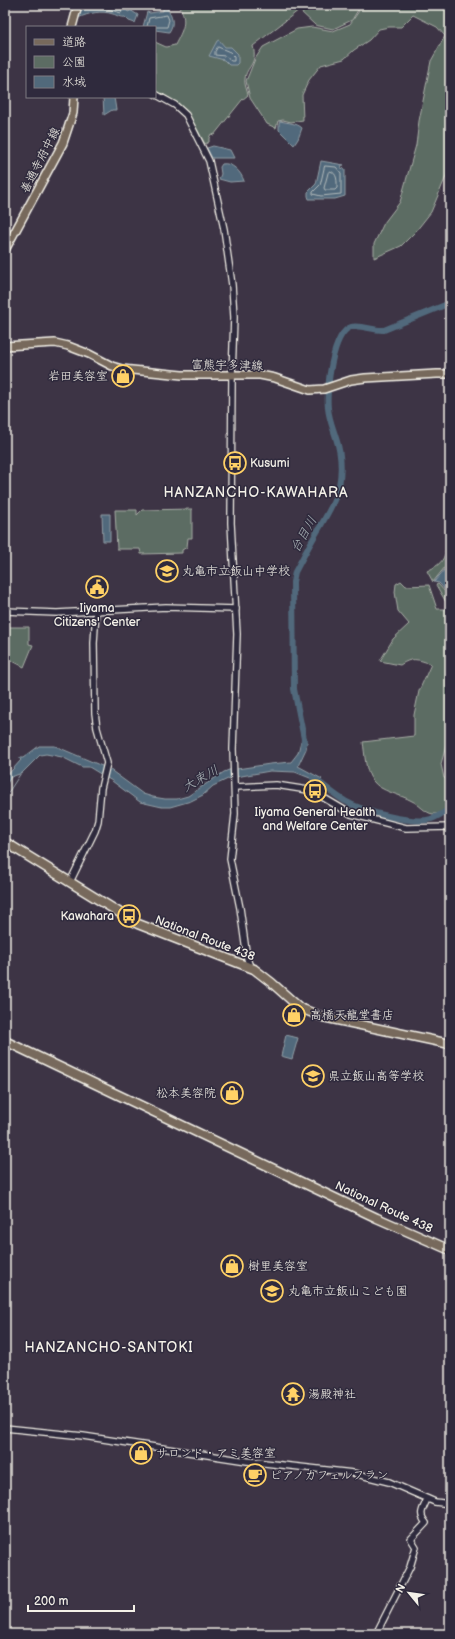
<svg xmlns="http://www.w3.org/2000/svg" width="455" height="1639" font-family="'Balsamiq Sans','Klee One',sans-serif">
<rect width="100%" height="100%" fill="#3d3445"/>
<filter id="ink" filterUnits="userSpaceOnUse"><feTurbulence type="fractalNoise" baseFrequency=".025" numOctaves="2"/><feDisplacementMap in="SourceGraphic" scale="8" xChannelSelector="R" yChannelSelector="G"/><feConvolveMatrix kernelMatrix="1 2 1 2 8 2 1 2 1" color-interpolation-filters="sRGB"/></filter>
<g filter="url(#ink)">
<g fill="#5c6c63" stroke="#a8aea6">
<path d="M 179,5 L 354,5 L 358,10 L 352,20 L 333,29 L 315,25 L 299,10 L 253,46 C 258,65 246,66 245,79 C 244,84 247,90 248,95 L 242,100 L 214,135 L 211,134 L 209,138 L 209,142 L 205,144 C 190,115 185,105 155,90 L 155,42 L 166,47 L 175,45 C 183,29 188,22 179,5 Z"/>
<polygon points="356,5 450,5 450,167 431,212 416,231 401,246 374,258 374,244 384,223 400,202 416,145 419,121 431,61 445,36 437,27 413,15 401,27 389,27 379,29 369,40 354,50 344,59 321,65 309,80 302,95 303,120 291,122 283,120 278,121 276,128 267,124 250,98 246,81 255,59 263,47 297,29 312,27 333,31 350,24 359,11"/>
<polygon points="192,509 192,538 188,538 187,547 182,550 182,553 141,554 140,549 117,549 115,510 137,510 137,515 142,510"/>
<polygon points="450,535 450,560 445,552"/>
<path d="M 445,554 L 449,562 L 433,582 L 427,571 C 435,567 442,564 445,554 Z"/>
<path d="M 401,581 L 406,586 L 429,585 L 437,609 L 449,609 L 450,610 L 450,742 L 447,742 L 441,764 L 444,778 L 450,779 L 450,808 C 445,811 439,814 433,814 C 425,813 419,804 412,801 C 400,794 381,792 373,781 C 365,772 365,754 363,742 L 414,736 L 414,715 L 419,691 L 431,664 C 417,659 412,657 400,665 L 380,661 L 393,639 L 409,624 L 398,611 L 395,592 L 396,584 Z"/>
<polygon points="438,584 447,594 450,592 450,601 446,602 436,585"/>
<polygon points="5,627 29,627 29,644 33,645 24,667 5,657"/>
</g>
<g fill="#51697b" stroke="#929fa7">
<path d="M 85,5 L 128,5 L 127,11 L 129,12 L 130,10 L 138,15 L 135,23 L 129,21 L 125,17 C 120,18 117,15 113,14 C 101,10 89,13 78,18 Z"/>
<path d="M 163,8 L 167,8 C 172,17 175,23 169,32 L 155,30 L 155,27 L 143,27 L 147,12 L 150,13 L 163,11 Z"/>
<polygon points="219,40 225,47 231,47 238,54 238,63 236,65 229,65 224,60 209,56 217,41"/>
<polygon points="103,97 114,97 116,110 112,110 104,115"/>
<path d="M 280,121 C 288,123 297,123 302,128 L 298,139 L 294,145 L 279,130 L 279,123 Z"/>
<polygon points="213,146 230,150 234,158 212,158 207,148"/>
<polygon points="321,161 344,165 342,165 341,168 345,169 345,196 335,199 309,199 308,196 308,192 316,184"/>
<path d="M 222,164 C 232,162 241,172 244,181 L 230,182 L 219,179 L 221,174 L 220,167 Z"/>
<polygon points="102,514 110,514 110,541 103,541"/>
<polygon points="450,563 450,592 447,592 439,583 434,582"/>
<polygon points="301,741 307,742 306,749 298,766 322,779 317,784 310,778 295,772 270,771 230,778 213,786 203,795 191,801 170,807 162,807 140,802 112,781 89,767 82,767 62,757 46,754 40,755 22,773 11,777 5,786 5,778 21,760 19,758 23,758 39,746 55,746 109,769 143,794 153,797 165,799 177,799 188,796 224,772 229,770 236,769 236,766 237,769 270,764 291,762 298,753"/>
<polygon points="286,1035 298,1038 292,1059 281,1056"/>
</g>
<g fill="none" stroke-linecap="round" stroke-linejoin="round">
<g stroke="#b3bbbc" stroke-width="1">
<polyline points="88,5 89,9 107,9 121,13 122,11 123,5"/>
<polyline points="147,27 149,18 167,15 169,20 167,27 153,27"/>
<polygon points="218,47 230,52 234,56 234,61 231,61 225,56 215,55 215,52"/>
<polygon points="325,166 336,167 341,173 341,194 321,196 313,194 313,192 320,185"/>
<path d="M 330,171 C 338,173 337,182 337,188 L 335,190 L 325,190 L 324,188 L 328,173 Z"/>
</g>
<g stroke="#929fa7" stroke-width="1">
<polyline points="327,392 330,391"/>
<polyline points="8,793 21,773"/>
<polyline points="5,798 6,797"/>
</g>
<g stroke="#51697b" stroke-width="6">
<path d="M 303,748 L 304,739 L 294,689 L 293,582 L 295,572 C 303,557 311,542 320,527 C 327,514 336,501 339,486 C 342,470 341,453 336,438 C 333,428 329,419 328,408 C 326,391 332,333 351,327 C 359,324 374,331 384,330 L 450,303"/>
<path d="M 313,778 C 324,785 334,795 345,801 C 362,811 413,825 431,819 C 438,817 444,812 450,809"/>
</g>
<g stroke="#f4f1e8" stroke-width="8">
<g id="minor">
<polyline points="155,94 175,105 186,115 209,161 224,229 232,285 234,317 232,376 231,523 237,634 233,749 235,814 230,859 240,908 247,958 250,967"/>
<polyline points="5,611 57,613 166,607 236,609"/>
<polyline points="235,787 276,785 308,790 319,795 351,814 406,828 450,827"/>
<polyline points="70,882 95,831 98,821 101,788 107,763 97,728 95,713 94,643 96,611"/>
<polyline points="5,1428 83,1436 247,1461 353,1473 389,1482 435,1502 450,1504"/>
<path d="M 376,1634 L 410,1567 L 416,1547 L 411,1539 L 426,1523 C 418,1513 423,1510 427,1499"/>
</g>
</g>
<g stroke="#f4f1e8" stroke-width="10">
<g id="major">
<polyline points="72,27 78,5"/>
<polyline points="5,250 63,143 73,113 74,97"/>
<polyline points="5,346 55,343 68,346 89,354 112,366 122,369 182,375 260,375 275,378 310,390 324,389 351,380 365,378 437,374 450,374"/>
</g>
</g>
<g stroke="#f4f1e8" stroke-width="11">
<g id="highway">
<polyline points="5,842 138,924 254,969 272,983 300,1008 323,1017 450,1044"/>
<polyline points="5,1041 377,1218 450,1250"/>
</g>
</g>
<use href="#minor" stroke="#2f2a3d" stroke-width="5.5"/>
<use href="#major" stroke="#77695c" stroke-width="7"/>
<use href="#highway" stroke="#77695c" stroke-width="8"/>
</g>
</g>
<defs>
<g id="shop-ring" transform="scale(1.15)"><circle r="9.5" fill="#2f2a3d" stroke="#ffd166" stroke-width="1.5"/><path d="M-5-2.5h2.3a2.7 3.5 0 0 1 5.4 0H5L5.5 6h-11ZM-1.5-2.5h3a1.5 2.3 0 0 0-3 0Z" fill="#ffd166"/></g>
<g id="bus-ring" transform="scale(1.15)"><circle r="9.5" fill="#2f2a3d" stroke="#ffd166" stroke-width="1.5"/><path d="M-5-6H5V4H4V6H2V4H-2V6H-4V4H-5ZM-3.5-4V0h7V-4ZM-3.5 1.2v1.5H-2V1.2ZM2 1.2v1.5H3.5V1.2Z" fill="#ffd166"/></g>
<g id="school-ring" transform="scale(1.15)"><circle r="9.5" fill="#2f2a3d" stroke="#ffd166" stroke-width="1.5"/><path d="M0-5L7-2L0 1L-7-2ZM-4 1L0 2.5L4 1V4Q0 6-4 4Z" fill="#ffd166"/></g>
<g id="civic-ring" transform="scale(1.15)"><circle r="9.5" fill="#2f2a3d" stroke="#ffd166" stroke-width="1.5"/><path d="M-.6-6.5H3V-4.5H.6V-3L4-1V1h2V6H-6V1h2V-1L-.6-3ZM-1.2 2.5V6h2.4V2.5Z" fill="#ffd166"/></g>
<g id="temple-ring" transform="scale(1.15)"><circle r="9.5" fill="#2f2a3d" stroke="#ffd166" stroke-width="1.5"/><path d="M0-6L5-2H3V0L6.5 2.5H4V6H1.5V3h-3V6H-4V2.5H-6.5L-3 0V-2H-5Z" fill="#ffd166"/></g>
<g id="cafe-ring" transform="scale(1.15)"><circle r="9.5" fill="#2f2a3d" stroke="#ffd166" stroke-width="1.5"/><path d="M-5.5-4.5H6V0H3Q3 3.5 0 3.5H-2.5Q-5.5 3.5-5.5 0ZM3-3.2v2h1.7v-2ZM-6 4.5H4V6H-6Z" fill="#ffd166"/></g>
</defs>
<g fill-rule="evenodd">
<use href="#shop-ring" x="123" y="376"/>
<use href="#bus-ring" x="235" y="463"/>
<use href="#school-ring" x="167" y="571"/>
<use href="#civic-ring" x="97" y="587"/>
<use href="#bus-ring" x="315" y="791"/>
<use href="#bus-ring" x="129" y="916"/>
<use href="#shop-ring" x="294" y="1015"/>
<use href="#school-ring" x="313" y="1076"/>
<use href="#shop-ring" x="232" y="1093"/>
<use href="#shop-ring" x="232" y="1266"/>
<use href="#school-ring" x="272" y="1291"/>
<use href="#temple-ring" x="293" y="1394"/>
<use href="#shop-ring" x="141" y="1453"/>
<use href="#cafe-ring" x="255" y="1475"/>
</g>
<g text-anchor="middle" stroke-width="3" stroke-linejoin="round" paint-order="stroke">
<g font-size="12" fill="#f4f1e8" stroke="#2f2a3d">
<text transform="translate(40 160) rotate(-63)" y="4">善通寺府中線</text>
<text transform="translate(227 365) rotate(1)" y="4">富熊宇多津線</text>
<text transform="translate(205 938) rotate(21)" y="4">National Route 438</text>
<text transform="translate(384 1207) rotate(25)" y="4">National Route 438</text>
</g>
<g font-size="12" fill="#f4f1e8" stroke="#2f2a3d" text-anchor="start">
<text x="108" y="380" text-anchor="end">岩田美容室</text>
<text x="250" y="467">Kusumi</text>
<text x="182" y="575">丸亀市立飯山中学校</text>
<text x="97" y="612" text-anchor="middle">Iiyama<tspan x="97" dy="14">Citizens' Center</tspan></text>
<text x="315" y="816" text-anchor="middle">Iiyama General Health<tspan x="315" dy="14">and Welfare Center</tspan></text>
<text x="114" y="920" text-anchor="end">Kawahara</text>
<text x="310" y="1019">高橋天龍堂書店</text>
<text x="328" y="1080">県立飯山高等学校</text>
<text x="216" y="1097" text-anchor="end">松本美容院</text>
<text x="248" y="1270">樹里美容室</text>
<text x="288" y="1295">丸亀市立飯山こども園</text>
<text x="308" y="1398">湯殿神社</text>
<text x="156" y="1457">サロンド・アミ美容室</text>
<text x="270" y="1479">ピアノカフェルフラン</text>
</g>
<g font-size="13" font-style="italic" fill="#abb4b7" stroke="#2f2a3d">
<text transform="translate(303 534) rotate(-60)" y="5">台目川</text>
<text transform="translate(200 778) rotate(-30)" y="5">大束川</text>
</g>
<g font-size="14" letter-spacing="1" fill="#f4f1e8" stroke="#2f2a3d">
<text x="256" y="497">HANZANCHO-KAWAHARA</text>
<text x="109" y="1352">HANZANCHO-SANTOKI</text>
</g>
</g>
<rect width="455" height="1639" fill="none" stroke="#2f2a3d" stroke-width="20"/>
<rect x="10" y="10" width="435" height="1619" fill="none" stroke="#f4f1e8" stroke-width="1.5" filter="url(#ink)"/>
<rect x="26" y="26" width="130" height="72" fill="#2f2a3d" stroke="#7e7a81"/>
<rect x="34" y="39" width="20" height="6" fill="#77695c" stroke="#7e7a81"/>
<text x="62" y="46" font-size="12" fill="#f4f1e8">道路</text>
<rect x="34" y="56" width="20" height="12" fill="#5c6c63" stroke="#7e7a81"/>
<text x="62" y="66" font-size="12" fill="#f4f1e8">公園</text>
<rect x="34" y="76" width="20" height="12" fill="#51697b" stroke="#7e7a81"/>
<text x="62" y="86" font-size="12" fill="#f4f1e8">水域</text>
<g transform="translate(409 1593) rotate(299)" stroke="#2f2a3d" stroke-width="3" paint-order="stroke">
<path d="M0-3L7 15L0 10L-7 15Z" fill="#f4f1e8"/>
<text y="-6" font-size="11" font-weight="bold" text-anchor="middle" fill="#f4f1e8">N</text>
</g>
<path d="M28 1605v6h106v-6" fill="none" stroke="#f4f1e8" stroke-width="2"/>
<text x="34" y="1605" font-size="12" fill="#f4f1e8" stroke="#2f2a3d" stroke-width="3" paint-order="stroke">200 m</text>
</svg>
